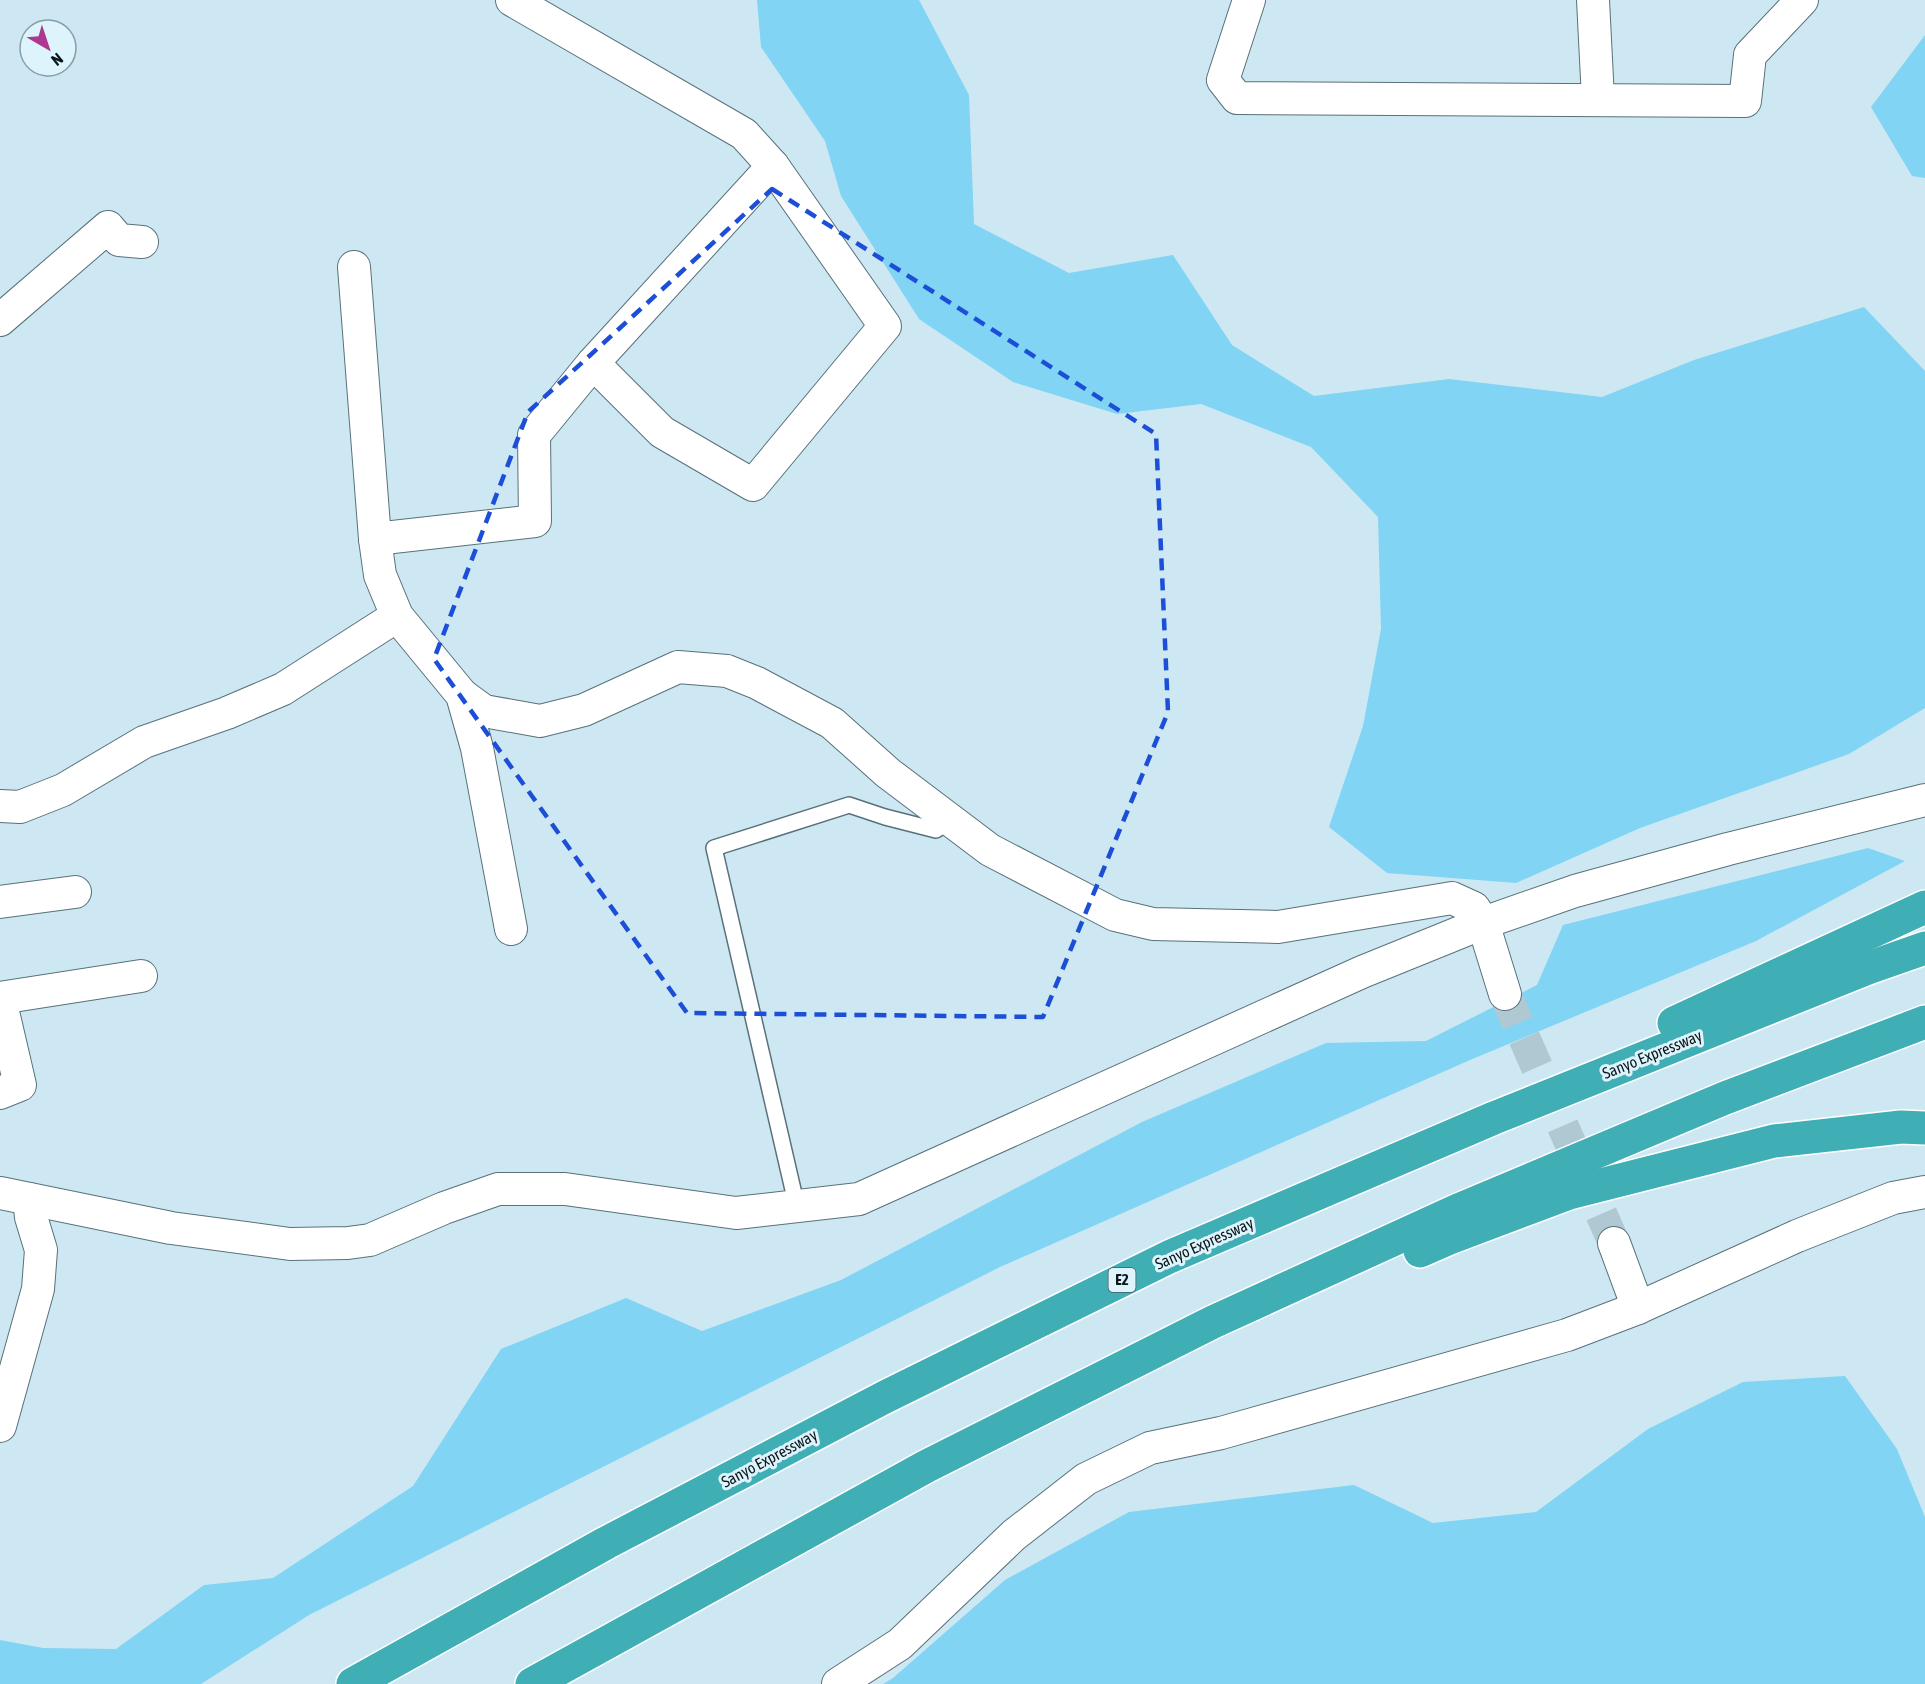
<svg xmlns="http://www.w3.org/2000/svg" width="1925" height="1684" font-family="'Asap Condensed',sans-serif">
<rect width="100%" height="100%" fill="#cde8f3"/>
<g fill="#81d4f3">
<polygon points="757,0 919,0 969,95 974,224 1069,273 1173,255 1232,345 1314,396 1449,379 1602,397 1694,360 1864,307 1925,371 1925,708 1849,754 1640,828 1516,883 1387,873 1329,827 1363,726 1381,629 1378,517 1311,447 1201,404 1117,414 1013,382 919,319 841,196 825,141 761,47"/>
<polygon points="1925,35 1925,178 1912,176 1871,107"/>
<polygon points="1868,848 1905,861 1756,941 1470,1060 1000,1267 309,1615 201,1684 0,1684 0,1640 43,1648 116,1649 204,1585 273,1578 413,1486 501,1349 626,1298 702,1331 841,1280 1142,1122 1326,1043 1426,1041 1537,985 1563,925"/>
<polygon points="1845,1376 1897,1449 1925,1517 1925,1684 883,1684 893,1678 1005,1580 1129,1512 1354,1485 1433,1523 1536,1512 1648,1429 1743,1382"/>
</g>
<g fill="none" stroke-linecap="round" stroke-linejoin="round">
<polyline stroke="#b0c8d2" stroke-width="32" stroke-dasharray="32 16" stroke-linecap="butt" points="1505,994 1614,1243"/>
<g stroke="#58717a" stroke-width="18">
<polyline id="lane" points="797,1207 714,848 849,805 885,817 936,830 950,821"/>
</g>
<g stroke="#58717a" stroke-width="34">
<g id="street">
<polyline points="512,0 744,134 773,166 885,326 753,485 662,432 593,363"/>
<polyline points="1249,0 1223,80 1237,98 1745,101 1750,55 1802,0"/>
<polyline points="1593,0 1598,99"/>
<polyline points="354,267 375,539 380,575 397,616 462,695 477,748 511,929"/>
<polyline points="0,320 108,227 119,240 142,242"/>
<polyline points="375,539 535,521 534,435 593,363 773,166"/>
<polyline points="462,695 484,711 540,721 584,710 678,667 727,671 757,683 832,723 888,773 990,850 1115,915 1153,924 1278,927 1452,898 1474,908 1483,923 1505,994"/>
<polyline points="0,806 20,807 63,790 144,742 227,713 283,689 397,616"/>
<polyline points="0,902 75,892"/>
<polyline points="0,998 141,976"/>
<polyline points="0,999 20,1085 0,1093"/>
<polyline points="0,1193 171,1228 290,1244 348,1243 370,1240 444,1208 498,1189 565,1189 736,1213 859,1199 1362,972 1483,923 1575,891 1728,849 1925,800"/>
<polyline points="1614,1243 1638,1308"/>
<polyline points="0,1426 38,1289 41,1250 31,1217 29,1199"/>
<polyline points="838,1684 900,1644 1014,1535 1086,1479 1150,1448 1221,1433 1567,1335 1638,1308 1797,1236 1893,1198 1925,1192"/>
</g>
</g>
<g stroke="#fff" stroke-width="36">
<g id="highway">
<polyline points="1674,1023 1925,907"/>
<polyline points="1420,1251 1452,1237 1569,1193 1774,1141 1901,1127 1925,1128"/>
<polyline points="353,1684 606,1543 885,1397 1169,1257 1494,1118 1868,968 1925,948"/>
<polyline points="532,1684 927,1466 1213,1322 1456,1211 1725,1098 1925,1022"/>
</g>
</g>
<use href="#lane" stroke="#fff" stroke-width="15"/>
<use href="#street" stroke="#fff" stroke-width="32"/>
<use href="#highway" stroke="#40afb5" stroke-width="33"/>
</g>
<path fill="none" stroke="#1d4ed8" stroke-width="4.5" stroke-dasharray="12 8" stroke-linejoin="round" d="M 772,189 L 1156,434 L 1168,712 L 1043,1017 L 687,1013 L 434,659 L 528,412 Z"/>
<g text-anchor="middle" stroke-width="6" stroke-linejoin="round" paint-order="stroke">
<rect fill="#def4fd" stroke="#4b595e" stroke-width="1.5" x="1108.5" y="1268" width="27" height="24" rx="4.5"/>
<g font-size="15" font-weight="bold" fill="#0c161a">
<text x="1122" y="1285">E2</text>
</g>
<g font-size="16" fill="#0c161a" stroke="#def4fd">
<text transform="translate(1652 1054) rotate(-22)" y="6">Sanyo Expressway</text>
<text transform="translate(1204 1243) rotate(-24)" y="6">Sanyo Expressway</text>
<text transform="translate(769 1458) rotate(-28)" y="6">Sanyo Expressway</text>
</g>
</g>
<g transform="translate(48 48) rotate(141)"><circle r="28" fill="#def4fd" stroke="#8a9ba2" stroke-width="1.5"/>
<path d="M0-4.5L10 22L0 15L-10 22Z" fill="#ac3891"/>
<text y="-9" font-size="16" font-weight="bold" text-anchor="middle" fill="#0c161a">N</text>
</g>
</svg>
